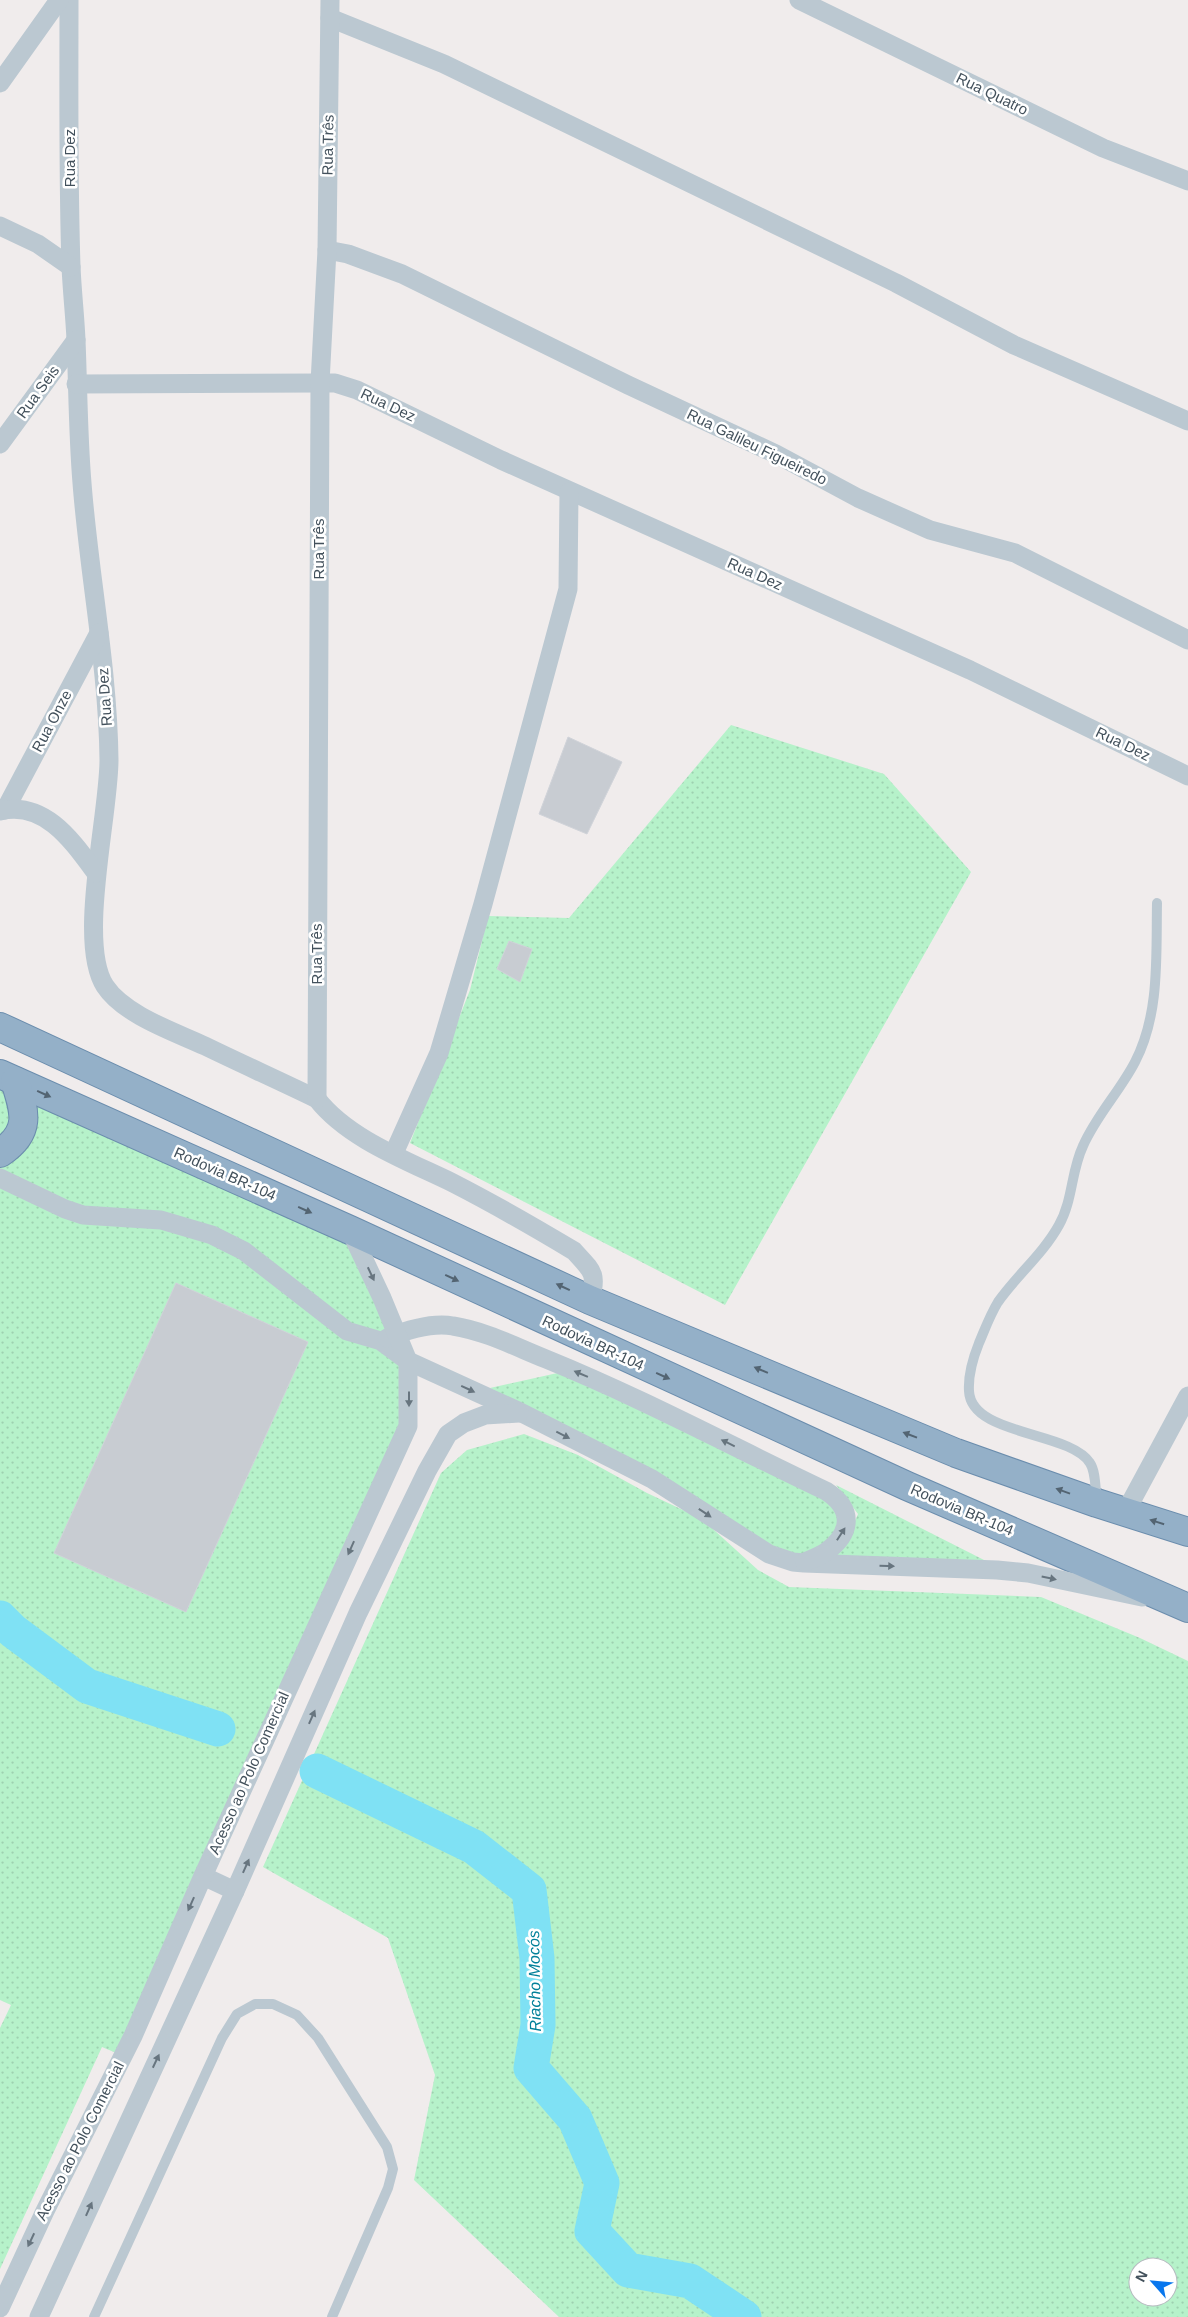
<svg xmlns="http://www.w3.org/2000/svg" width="1188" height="2317" font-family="Arial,sans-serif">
<defs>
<pattern id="grass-dots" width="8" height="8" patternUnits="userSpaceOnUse" patternTransform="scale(1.25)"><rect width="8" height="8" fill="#b6f2ca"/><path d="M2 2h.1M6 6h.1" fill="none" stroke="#9ed1b0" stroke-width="1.8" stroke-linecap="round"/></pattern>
</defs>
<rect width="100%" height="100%" fill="#f0ecec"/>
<g fill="url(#grass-dots)" fill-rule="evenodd">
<polygon points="731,725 884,774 971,872 725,1305 410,1143 470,990 488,916 569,918"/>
<polygon points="0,1079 344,1238 397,1339 404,1426 121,2055 102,2047 0,2269 0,2028 11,2005 0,2000"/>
<polygon points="562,1372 830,1499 840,1516 838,1530 828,1545 807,1555 781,1551 692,1495 490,1388"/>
<path d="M 524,1434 L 578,1455 L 647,1493 L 702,1519 L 758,1570 L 789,1587 L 1041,1597 L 1140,1638 L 1188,1661 L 1188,2317 L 559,2317 L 414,2180 L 435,2075 L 388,1938 L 263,1867 L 441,1473 L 467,1450 ZM 1138,2267 L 1168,2267 L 1168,2297 L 1138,2297 Z"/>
<polygon points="836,1485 988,1562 833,1558 847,1539 858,1514"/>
</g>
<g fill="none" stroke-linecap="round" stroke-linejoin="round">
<g stroke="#7fe1f4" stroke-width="35">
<polyline points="0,1618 13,1631 87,1686 218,1729"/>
<polyline points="317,1771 474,1847 529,1890 537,1958 538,2025 531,2068 575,2119 602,2183 592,2231 628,2270 690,2281 744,2317"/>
</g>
</g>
<g fill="#c8ccd2" stroke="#d0d3d9">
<polygon points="568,737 622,762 587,834 539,814"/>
<polygon points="509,941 532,949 520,982 497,969"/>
<polygon points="176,1283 308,1342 186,1612 54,1553"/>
</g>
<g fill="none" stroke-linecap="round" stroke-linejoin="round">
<g stroke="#6b8dad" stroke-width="30">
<g id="trunk">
<polyline points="0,1027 590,1300 956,1453 1097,1503 1188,1532"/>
<polyline points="0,1074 350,1230 907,1486 1188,1608"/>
<path d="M 0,1153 C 32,1132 25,1112 15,1081"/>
</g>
</g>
<g stroke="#bbc8d1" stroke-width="10">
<path d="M 1097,1500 C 1095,1489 1096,1472 1090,1463 C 1070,1431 971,1436 969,1391 C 968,1375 973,1358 979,1343 C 985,1329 990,1315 998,1302 C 1017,1275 1043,1254 1059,1225 C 1073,1200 1071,1171 1083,1146 C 1096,1116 1120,1091 1135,1062 C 1160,1014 1156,956 1157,903"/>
<polyline points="94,2317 222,2038 237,2014 255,2004 273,2004 297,2015 318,2038 387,2147 393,2169 388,2188 332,2317"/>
</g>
<g stroke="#bbc8d1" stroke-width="19">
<path d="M 69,0 C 69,89 68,178 71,266 C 72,291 75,316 76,340 C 78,388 78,435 82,483 C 89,575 108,667 109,760 C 109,815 77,943 105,986 C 124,1015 175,1032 205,1046 C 242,1064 280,1081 317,1099 C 348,1139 408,1161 453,1183 C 494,1204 534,1227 574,1251 C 592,1271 598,1273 590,1300"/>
<polyline points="799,0 1103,148 1188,181"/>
<polyline points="330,18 444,64 896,283 1014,345 1188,421"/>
<polyline points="0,83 59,0"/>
<polyline points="0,226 38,244 71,267"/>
<polyline points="327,250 348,254 402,274 628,385 776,454 858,498 930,530 1015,553 1188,640"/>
<polyline points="76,384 320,383 335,383 357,390 501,460 970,670 1188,776"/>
<polyline points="0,444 76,340"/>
<polyline points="5,810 99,633"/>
<path d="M 0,811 C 45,800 73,842 96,873"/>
<polyline points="317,1099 320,383 327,250 330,0"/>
<polyline points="394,1153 439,1053 483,904 568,589 569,492"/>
<polyline points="0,1178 65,1209 83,1215 161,1220 212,1235 244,1251 347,1331 381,1341 408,1361 520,1412 652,1479 769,1554 793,1562 804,1563 997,1570 1028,1573 1142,1597"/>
<path d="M 387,1338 C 407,1330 432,1322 453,1326 C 485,1331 516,1347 546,1359 C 642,1398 733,1447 826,1491 C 854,1509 852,1533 826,1552 C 820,1556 812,1559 805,1562"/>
<polyline points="1126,1511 1188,1396"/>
<polyline points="203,1876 235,1891"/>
<polyline points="0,2308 45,2211 133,2036 203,1876 408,1426 408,1361 382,1298 350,1230"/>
<polyline points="39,2317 235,1891 358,1613 427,1471 448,1434 464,1423 485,1415 519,1413"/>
</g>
<use href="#trunk" stroke="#94b0c8" stroke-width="28"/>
</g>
<defs><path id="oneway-solid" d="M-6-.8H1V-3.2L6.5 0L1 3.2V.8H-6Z" transform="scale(1.25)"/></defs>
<g fill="#536472">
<use href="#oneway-solid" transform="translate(44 1094) rotate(24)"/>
<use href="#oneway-solid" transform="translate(305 1210) rotate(24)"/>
<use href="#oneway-solid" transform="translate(452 1278) rotate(25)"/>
<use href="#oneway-solid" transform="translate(563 1287) rotate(-155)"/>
<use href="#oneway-solid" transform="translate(761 1370) rotate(-157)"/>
<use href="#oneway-solid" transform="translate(663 1376) rotate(24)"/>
<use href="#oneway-solid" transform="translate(910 1435) rotate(-159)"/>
<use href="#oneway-solid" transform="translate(1063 1491) rotate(-160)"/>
<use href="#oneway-solid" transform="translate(1157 1522) rotate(-162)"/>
</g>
<g fill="#67757f">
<use href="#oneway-solid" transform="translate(371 1274) rotate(65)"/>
<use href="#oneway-solid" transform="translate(581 1374) rotate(-157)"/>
<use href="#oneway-solid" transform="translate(468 1389) rotate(25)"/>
<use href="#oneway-solid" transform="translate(409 1399) rotate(90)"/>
<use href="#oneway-solid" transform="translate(563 1435) rotate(27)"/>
<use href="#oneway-solid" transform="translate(728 1443) rotate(-154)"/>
<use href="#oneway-solid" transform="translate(705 1513) rotate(34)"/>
<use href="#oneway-solid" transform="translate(841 1534) rotate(-57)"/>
<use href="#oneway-solid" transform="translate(351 1548) rotate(114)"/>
<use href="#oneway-solid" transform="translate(887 1566) rotate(2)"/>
<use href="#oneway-solid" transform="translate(1049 1578) rotate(12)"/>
<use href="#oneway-solid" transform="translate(312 1717) rotate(-66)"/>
<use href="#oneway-solid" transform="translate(246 1866) rotate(-66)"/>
<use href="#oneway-solid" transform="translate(191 1904) rotate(114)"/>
<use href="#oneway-solid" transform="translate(156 2061) rotate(-65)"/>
<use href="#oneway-solid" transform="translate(89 2209) rotate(-66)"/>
<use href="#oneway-solid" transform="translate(31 2240) rotate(115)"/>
</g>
<g text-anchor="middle" stroke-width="5" stroke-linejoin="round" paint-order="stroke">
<g font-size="15" fill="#43515c" stroke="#fff">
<text transform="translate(992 94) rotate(26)" y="5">Rua Quatro</text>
<text transform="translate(328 145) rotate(-89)" y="5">Rua Três</text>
<text transform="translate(70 158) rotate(-90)" y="5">Rua Dez</text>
<text transform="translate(38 392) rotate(-54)" y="5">Rua Seis</text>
<text transform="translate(388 405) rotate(25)" y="5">Rua Dez</text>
<text transform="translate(757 447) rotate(26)" y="5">Rua Galileu Figueiredo</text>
<text transform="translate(319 549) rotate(-90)" y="5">Rua Três</text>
<text transform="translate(755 574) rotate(24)" y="5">Rua Dez</text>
<text transform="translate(105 697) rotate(-94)" y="5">Rua Dez</text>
<text transform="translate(52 721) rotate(-62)" y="5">Rua Onze</text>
<text transform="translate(1123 744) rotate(26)" y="5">Rua Dez</text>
<text transform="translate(317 954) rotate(-90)" y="5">Rua Três</text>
<text transform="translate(225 1174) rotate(24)" y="5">Rodovia BR-104</text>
<text transform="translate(593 1343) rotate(25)" y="5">Rodovia BR-104</text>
<text transform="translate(962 1510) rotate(23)" y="5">Rodovia BR-104</text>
<text transform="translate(249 1773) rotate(-66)" y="5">Acesso ao Polo Comercial</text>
<text transform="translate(80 2141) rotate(-63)" y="5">Acesso ao Polo Comercial</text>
</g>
<g font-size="16" font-style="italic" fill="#03819a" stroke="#fff">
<text transform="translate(534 1981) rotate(-91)" y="6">Riacho Mocós</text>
</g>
</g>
<g transform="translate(1153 2282) rotate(297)"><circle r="24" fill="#ffffff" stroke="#b4b9be"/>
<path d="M0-4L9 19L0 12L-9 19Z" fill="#0977ee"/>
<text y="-8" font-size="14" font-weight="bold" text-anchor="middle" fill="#43515c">N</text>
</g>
</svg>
